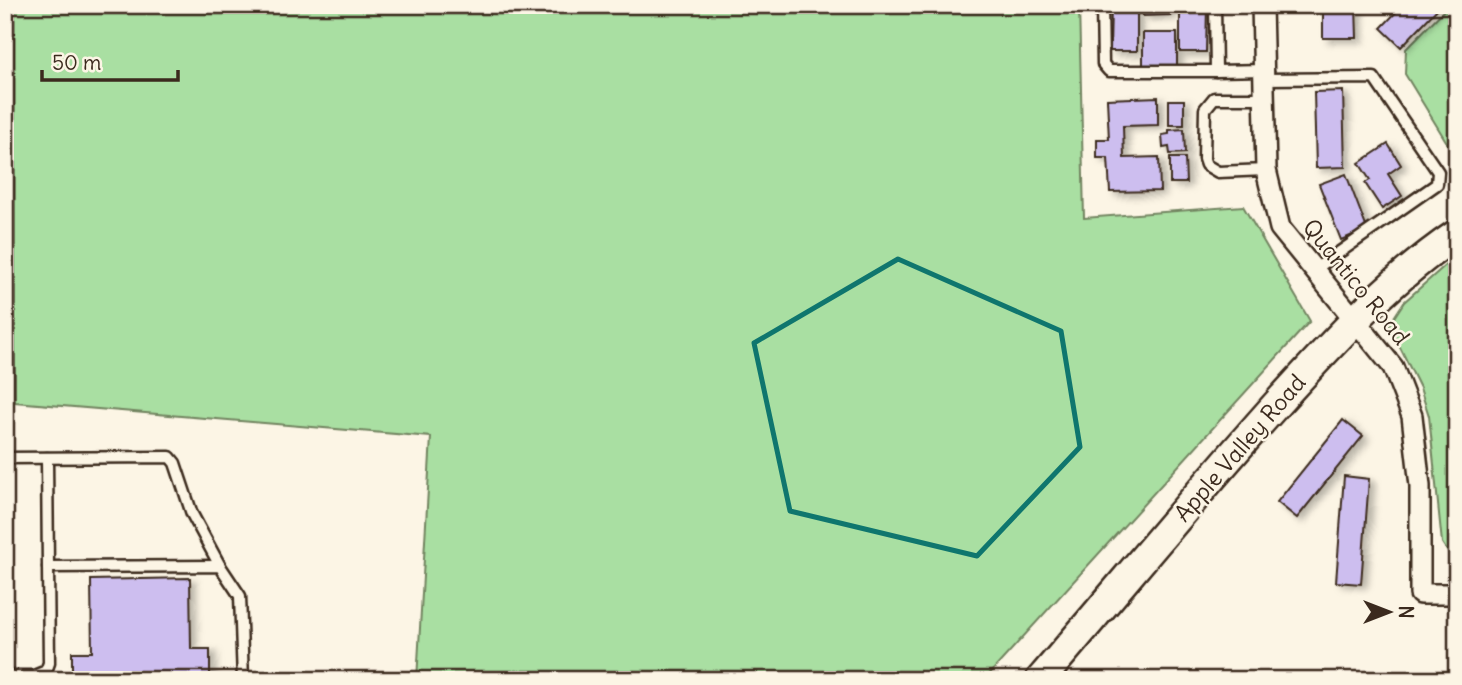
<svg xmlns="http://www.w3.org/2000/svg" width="1462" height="685" font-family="Delius,sans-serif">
<defs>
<filter id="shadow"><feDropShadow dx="5.5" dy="3.5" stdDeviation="3.5" flood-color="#0004"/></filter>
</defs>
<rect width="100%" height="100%" fill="#fcf5e5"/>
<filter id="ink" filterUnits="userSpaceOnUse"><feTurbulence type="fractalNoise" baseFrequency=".0143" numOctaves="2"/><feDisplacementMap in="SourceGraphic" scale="14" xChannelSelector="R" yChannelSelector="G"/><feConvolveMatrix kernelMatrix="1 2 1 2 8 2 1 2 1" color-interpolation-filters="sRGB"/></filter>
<g filter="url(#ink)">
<g fill="#a9dfa2" stroke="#728460" stroke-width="2">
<polygon points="14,5 1079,5 1084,218 1243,206 1310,321 984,680 417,680 431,437 15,402"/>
<polygon points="1449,5 1457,5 1457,159 1405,74 1406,49"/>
<polygon points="1457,255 1457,566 1442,543 1429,416 1420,388 1389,325 1404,302"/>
</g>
<g fill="#cdbeef" stroke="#3b2a1e" stroke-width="2" filter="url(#shadow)">
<polygon points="1111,5 1137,5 1137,51 1110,51"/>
<polygon points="1143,5 1171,5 1171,15 1143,16"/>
<polygon points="1180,5 1207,5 1206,52 1180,52"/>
<polygon points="1323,5 1356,5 1357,38 1323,38"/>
<polygon points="1403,5 1441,5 1401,47 1381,28"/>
<rect x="1143" y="33" width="34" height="35"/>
<polygon points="1343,91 1345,167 1316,168 1314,92"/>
<polygon points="1158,97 1158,125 1123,126 1124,158 1159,157 1160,191 1110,192 1108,158 1097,158 1097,139 1109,139 1107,99"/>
<rect x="1169" y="100" width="15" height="25"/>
<polygon points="1184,129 1185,153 1170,154 1169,147 1163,148 1162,135 1169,134 1169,130"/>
<polygon points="1388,144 1401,165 1388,174 1402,196 1382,209 1365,183 1370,180 1359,163"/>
<polygon points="1170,158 1185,158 1186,183 1170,183"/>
<polygon points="1346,174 1367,229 1341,240 1319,184"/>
<polygon points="1343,420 1363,436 1297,518 1277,502"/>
<polygon points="1344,476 1369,479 1361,584 1336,582"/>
<polygon points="190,578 191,649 210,649 210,680 72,680 72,652 92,652 91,580"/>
</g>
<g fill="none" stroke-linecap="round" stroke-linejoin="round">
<g stroke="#3b2a1e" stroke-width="15">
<g id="lane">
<polyline points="1102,5 1103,64 1109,71 1216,71"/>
<polyline points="1215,5 1216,71 1264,70"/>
<polyline points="1264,79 1374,78 1438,172 1437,184 1314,270"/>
<polyline points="1264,98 1214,98 1205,109 1204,159 1206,165 1218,172 1266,170"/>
<polyline points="5,458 170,457 175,463 192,514 220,566"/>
<polyline points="47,458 48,567"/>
<polyline points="5,676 34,676 46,671 49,663 48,567 220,566 240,596 243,680"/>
</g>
</g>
<g stroke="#3b2a1e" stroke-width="24">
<polyline id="street" points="1262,5 1266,170 1280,228 1393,367 1412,416 1420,486 1420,594 1457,594"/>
</g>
<g stroke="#3b2a1e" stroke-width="33">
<path id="secondary" d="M 1040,680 C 1121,586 1200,489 1283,397 C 1337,338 1390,279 1457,234"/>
</g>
<use href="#lane" stroke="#fcf5e5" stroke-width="10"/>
<use href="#street" stroke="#fcf5e5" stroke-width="19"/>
<use href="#secondary" stroke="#fcf5e5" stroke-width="28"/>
</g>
</g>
<path fill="none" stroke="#0f766e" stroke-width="5" stroke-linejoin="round" d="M 898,259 L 1061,331 L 1080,447 L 977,556 L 790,511 L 754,343 Z"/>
<g text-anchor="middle" stroke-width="5" stroke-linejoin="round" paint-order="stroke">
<g font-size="23" fill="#3b2a1e" stroke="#fcf5e5">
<text transform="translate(1356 282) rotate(51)" y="8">Quantico Road</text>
<text transform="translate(1240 448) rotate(-49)" y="8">Apple Valley Road</text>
</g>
</g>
<rect width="1462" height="685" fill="none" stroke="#fcf5e5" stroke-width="28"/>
<rect x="14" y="14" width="1434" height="657" fill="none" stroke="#3b2a1e" stroke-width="2.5" filter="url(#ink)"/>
<g transform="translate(1389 612) rotate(90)" stroke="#fcf5e5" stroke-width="5" paint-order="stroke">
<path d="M0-5L12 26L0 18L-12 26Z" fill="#3b2a1e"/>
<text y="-10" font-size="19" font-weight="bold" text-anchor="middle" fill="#3b2a1e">N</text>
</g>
<path d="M42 70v10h136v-10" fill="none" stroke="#3b2a1e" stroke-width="3.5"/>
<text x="52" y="70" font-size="21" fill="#3b2a1e" stroke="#fcf5e5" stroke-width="5" paint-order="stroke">50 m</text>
</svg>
